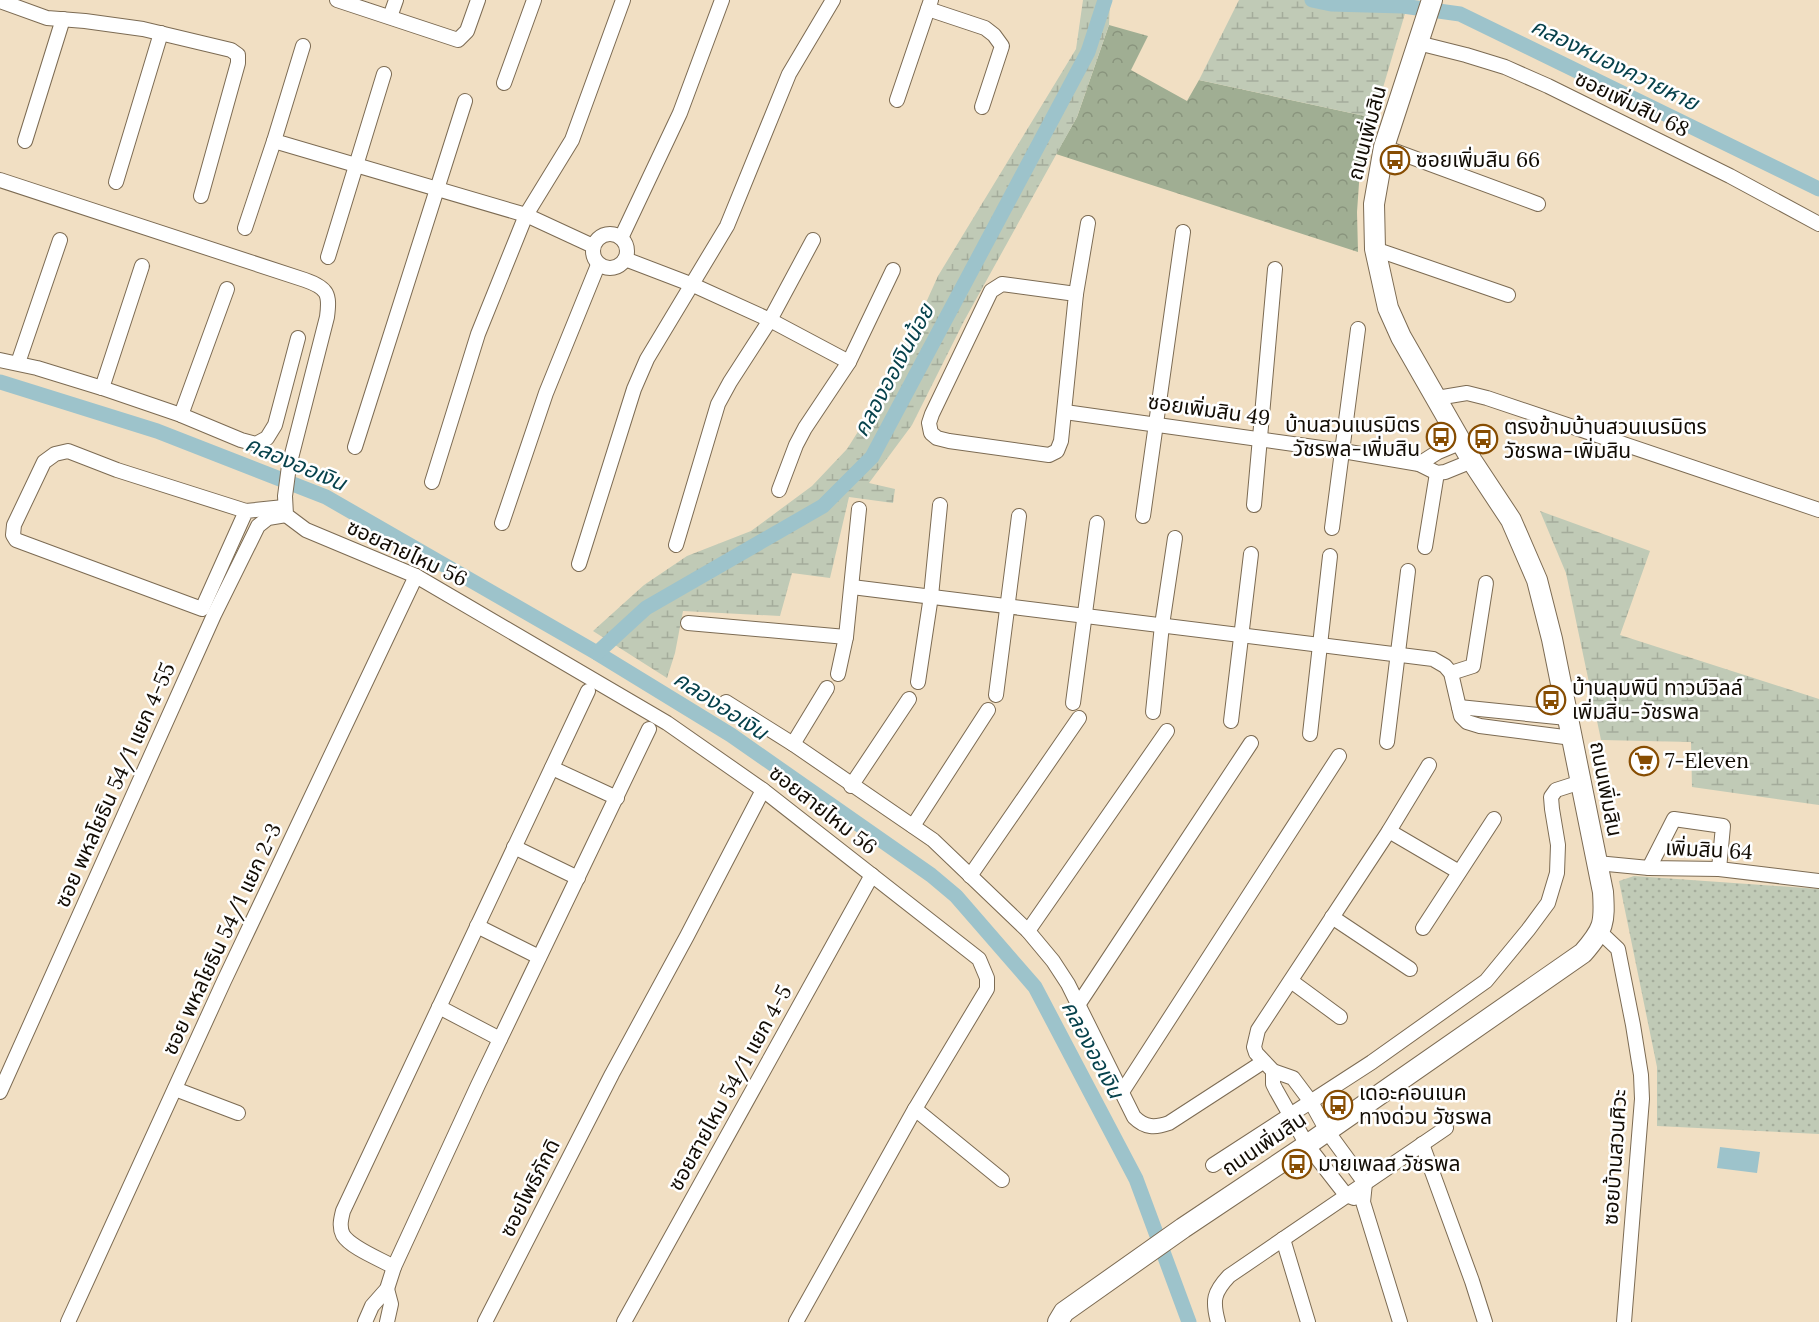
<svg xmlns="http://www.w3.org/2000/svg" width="1819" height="1322" font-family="Lora,'Noto Sans Thai',serif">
<defs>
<pattern id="grass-dots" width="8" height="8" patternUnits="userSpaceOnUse" patternTransform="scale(1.5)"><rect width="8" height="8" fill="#c0cab6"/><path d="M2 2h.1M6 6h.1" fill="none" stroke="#a4ac9b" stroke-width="1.8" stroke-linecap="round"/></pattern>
<pattern id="forest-crowns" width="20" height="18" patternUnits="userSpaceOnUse" patternTransform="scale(1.5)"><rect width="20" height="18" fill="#a0ae93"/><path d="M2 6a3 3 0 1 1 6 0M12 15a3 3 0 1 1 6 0" fill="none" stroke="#89947d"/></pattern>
<pattern id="wetland-marsh" width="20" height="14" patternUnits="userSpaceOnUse" patternTransform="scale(1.5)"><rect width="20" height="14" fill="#c0cab6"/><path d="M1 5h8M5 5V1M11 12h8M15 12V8" fill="none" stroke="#a4ac9b"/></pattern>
</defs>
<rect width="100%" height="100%" fill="#f1dfc3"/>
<polygon fill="url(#grass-dots)" points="1634,876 1819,889 1819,1134 1657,1126 1657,1067 1619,881"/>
<polygon fill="url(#forest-crowns)" points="1109,25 1148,36 1131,70 1187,101 1199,80 1374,118 1360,169 1357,212 1358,252 1056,154 1077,117"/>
<g fill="url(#wetland-marsh)">
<polygon points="1083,0 1110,0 1109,25 1077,117 964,321 912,425 869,483 895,489 893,503 849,497 830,578 792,573 780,616 683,611 675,653 667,678 593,631 644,585 687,556 751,531 812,486 847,449 892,378 938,276 1076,49"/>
<polygon points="1239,0 1409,0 1374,118 1199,80"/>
<polygon points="1540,511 1650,551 1620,635 1819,699 1819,805 1692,787 1691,742 1601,740 1566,573"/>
</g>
<polygon fill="#9dc3cb" points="1720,1147 1760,1152 1757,1173 1717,1168"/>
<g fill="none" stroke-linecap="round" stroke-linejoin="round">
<g stroke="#9dc3cb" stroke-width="15">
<polyline points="1312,0 1331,4 1403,6 1460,14 1819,189"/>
<polyline points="0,382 157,431 326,497 597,653 731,735 931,875 956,896 1035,987 1136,1179 1189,1322"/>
<polyline points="597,653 646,608 823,506 872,457 1088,52 1105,0"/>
</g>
<g stroke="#7c6b53" stroke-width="16">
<g id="street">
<polyline points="337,0 458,40 467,31 478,0"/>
<polyline points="0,1 47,18 85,21 143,29 231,50 238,55 238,63 201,196"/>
<polyline points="928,9 985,28 994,35 1002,46 982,107"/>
<polyline points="390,17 396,0"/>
<polyline points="1418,43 1466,55 1505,67 1548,86 1730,176 1819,224"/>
<polyline points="303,46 274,141 526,215 593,246"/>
<polyline points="504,83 534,0"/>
<polyline points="897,100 931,0"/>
<polyline points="25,141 63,19"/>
<polyline points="1384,147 1538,204"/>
<path d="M 0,180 L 305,280 C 328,288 330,294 327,317 L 289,466 L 285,496 L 286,515 L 306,530 L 416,576 L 667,723 L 763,790 L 979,959 L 987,978 L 987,989 L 915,1109 L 796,1322"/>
<polyline points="116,182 161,33"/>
<polyline points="245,228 274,141"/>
<circle cx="610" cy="251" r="17"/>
<polyline points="621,238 680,113 722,0"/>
<polyline points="1375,249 1508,295"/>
<polyline points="328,257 384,74"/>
<polyline points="625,259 693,285 770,320 849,362"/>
<polygon points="1002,284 1076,294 1061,441 1057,451 1049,455 949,441 937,438 931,433 929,423 932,414 991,291"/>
<polyline points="1076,294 1088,223"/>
<polyline points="0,360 37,368 102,388 181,415 241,440 256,444 267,438 275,425 298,338"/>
<polyline points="18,363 60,240"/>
<polyline points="102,388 142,266"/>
<polyline points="1437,398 1467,393 1487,398 1819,510"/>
<polyline points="1065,412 1343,451 1419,464 1437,473 1445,472 1472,461"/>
<polyline points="181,415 227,289"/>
<polyline points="355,447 465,101"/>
<polyline points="1419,464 1438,452 1462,442"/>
<polyline points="432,482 478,334 526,215 572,140 623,0"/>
<polyline points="779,490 796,445 805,428 849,362 893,270"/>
<polyline points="1254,505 1275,269"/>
<polyline points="246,511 202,609 24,543 16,540 13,535 14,525 44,462 55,454 68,451 117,470 246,511 284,507"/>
<polyline points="1143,516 1183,232"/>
<polyline points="502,523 546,393 598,265"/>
<polyline points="1332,528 1358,329"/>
<polyline points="676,545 718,404 730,382 770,320 813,240"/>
<polyline points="1425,547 1437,473"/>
<polyline points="579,564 634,389 647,359 727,226 789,74 833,0"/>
<polyline points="852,587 1433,659 1445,666 1451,673 1461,716 1467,722 1480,726 1572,738"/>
<polyline points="688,623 846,637"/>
<polyline points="1451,673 1473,666 1486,583"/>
<polyline points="838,674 846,637 859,509"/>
<polyline points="918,682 931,596 940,505"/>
<polyline points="996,695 1019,516"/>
<path d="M 726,702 L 793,744 L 933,840 L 1028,931 L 1053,961 L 1068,984 L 1134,1117 C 1145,1128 1155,1128 1169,1123 L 1263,1062"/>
<polyline points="1073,703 1097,523"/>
<polyline points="1459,707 1567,718"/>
<polyline points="1153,712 1162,625 1175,538"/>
<polyline points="1231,721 1251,554"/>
<polyline points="1310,734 1330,556"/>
<polyline points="1387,742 1408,571"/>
<polyline points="793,744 827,688"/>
<polyline points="552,768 617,798"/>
<polyline points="851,786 909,699"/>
<polyline points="913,826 988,710"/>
<polyline points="1389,831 1459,872"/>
<polyline points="514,847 578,878"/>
<polyline points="1597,863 1649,868 1719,869 1819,881"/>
<polyline points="1649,868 1674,819 1723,826 1719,869"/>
<polyline points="970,876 1079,718"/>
<polyline points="1332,917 1410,969"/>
<polyline points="477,926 539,957"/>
<polyline points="1423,928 1494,819"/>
<polyline points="1028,931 1167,731"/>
<polyline points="1600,932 1618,949 1633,1025 1641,1075 1642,1099 1624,1322"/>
<polyline points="1291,981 1340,1017"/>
<polyline points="1078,1005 1251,743"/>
<polyline points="439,1007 500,1039"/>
<polyline points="1273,1071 1273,1084 1276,1090 1307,1145 1346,1195 1354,1198"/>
<polyline points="175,1089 238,1113"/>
<polyline points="0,1092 214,615 258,526 268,518 286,515"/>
<polyline points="1122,1092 1339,756"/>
<polyline points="915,1109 1002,1180"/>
<polyline points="1422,1144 1472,1281 1485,1322"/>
<polyline points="1213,1165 1372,1062 1486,981 1528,930 1548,903 1557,873 1558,845 1552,809 1551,797 1556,790 1581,782"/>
<polyline points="1283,1239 1308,1322"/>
<path d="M 394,1267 C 380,1259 351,1248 343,1235 C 339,1227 341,1219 343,1211 L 588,691"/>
<polyline points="68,1322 224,981 416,576"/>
<polyline points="365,1322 372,1306 387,1289 394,1267 478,1085 649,729"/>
<polyline points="387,1322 391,1304 387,1289"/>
<polyline points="485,1322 612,1074 687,936 763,790"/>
<polyline points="624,1322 872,875"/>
<path d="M 1218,1322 C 1212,1300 1214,1292 1229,1276 L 1446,1128"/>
<polyline points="1400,1322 1363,1202 1365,1183 1327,1131 1311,1102 1293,1078 1273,1071 1256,1053 1254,1047 1258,1030 1389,831 1429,765"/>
</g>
</g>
<g stroke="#7c6b53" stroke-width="22">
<path id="secondary" d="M 1058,1322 L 1064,1312 L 1183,1228 L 1307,1145 L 1583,953 C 1604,929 1605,923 1603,892 L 1552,639 L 1537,580 L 1511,520 L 1472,461 L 1401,337 L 1388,308 L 1375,249 L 1374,204 L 1384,147 L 1432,0"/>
</g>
<use href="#street" stroke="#fff" stroke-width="14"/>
<use href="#secondary" stroke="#fff" stroke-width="20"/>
</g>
<defs>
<g id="bus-ring" transform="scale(1.5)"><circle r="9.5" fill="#fff" stroke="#874d02" stroke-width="1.5"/><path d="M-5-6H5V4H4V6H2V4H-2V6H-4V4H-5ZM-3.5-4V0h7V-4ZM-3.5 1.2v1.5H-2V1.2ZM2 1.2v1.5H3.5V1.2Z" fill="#874d02"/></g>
<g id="supermarket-ring" transform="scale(1.5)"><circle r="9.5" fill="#fff" stroke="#874d02" stroke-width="1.5"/><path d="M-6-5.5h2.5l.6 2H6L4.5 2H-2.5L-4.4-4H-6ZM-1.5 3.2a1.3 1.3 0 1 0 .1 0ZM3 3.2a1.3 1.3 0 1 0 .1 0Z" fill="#874d02"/></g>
</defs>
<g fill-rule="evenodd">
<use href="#bus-ring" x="1395" y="160"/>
<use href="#bus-ring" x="1441" y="437"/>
<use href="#bus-ring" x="1483" y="439"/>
<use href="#bus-ring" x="1551" y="700"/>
<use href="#supermarket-ring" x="1644" y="761"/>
<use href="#bus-ring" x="1338" y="1105"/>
<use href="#bus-ring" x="1297" y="1164"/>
</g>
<g text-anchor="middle" stroke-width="5" stroke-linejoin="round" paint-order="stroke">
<g font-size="21" fill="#120c04" stroke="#fff">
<text transform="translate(1632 104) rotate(26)" y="7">ซอยเพิ่มสิน 68</text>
<text transform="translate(1367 133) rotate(-75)" y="7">ถนนเพิ่มสิน</text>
<text transform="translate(1209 410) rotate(8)" y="7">ซอยเพิ่มสิน 49</text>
<text transform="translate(407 553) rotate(25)" y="7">ซอยสายไหม 56</text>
<text transform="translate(115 785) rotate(-66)" y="7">ซอย พหลโยธิน 54/1 แยก 4-55</text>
<text transform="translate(1606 789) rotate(79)" y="7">ถนนเพิ่มสิน</text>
<text transform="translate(823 810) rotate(38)" y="7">ซอยสายไหม 56</text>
<text transform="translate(1709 850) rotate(3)" y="7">เพิ่มสิน 64</text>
<text transform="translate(222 939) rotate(-65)" y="7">ซอย พหลโยธิน 54/1 แยก 2-3</text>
<text transform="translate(730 1088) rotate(-61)" y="7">ซอยสายไหม 54/1 แยก 4-5</text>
<text transform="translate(1264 1144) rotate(-34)" y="7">ถนนเพิ่มสิน</text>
<text transform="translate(1615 1157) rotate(-86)" y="7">ซอยบ้านสวนศิวะ</text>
<text transform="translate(530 1188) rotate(-63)" y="7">ซอยโพธิภักดิ</text>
</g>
<g font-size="21" fill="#120c04" stroke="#fff" text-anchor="start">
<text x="1416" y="167">ซอยเพิ่มสิน 66</text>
<text x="1420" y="432" text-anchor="end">บ้านสวนเนรมิตร<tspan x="1420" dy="24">วัชรพล-เพิ่มสิน</tspan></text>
<text x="1504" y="434">ตรงข้ามบ้านสวนเนรมิตร<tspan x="1504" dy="24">วัชรพล-เพิ่มสิน</tspan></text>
<text x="1572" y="695">บ้านลุมพินี ทาวน์วิลล์<tspan x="1572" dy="24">เพิ่มสิน-วัชรพล</tspan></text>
<text x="1665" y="768">7-Eleven</text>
<text x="1359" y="1100">เดอะคอนเนค<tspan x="1359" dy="24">ทางด่วน วัชรพล</tspan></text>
<text x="1318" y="1171">มายเพลส วัชรพล</text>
</g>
<g font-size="22" font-style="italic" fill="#07424c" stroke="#fff">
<text transform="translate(1615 64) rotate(26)" y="8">คลองหนองควายหาย</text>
<text transform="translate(893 370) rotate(-62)" y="8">คลองออเงินน้อย</text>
<text transform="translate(296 463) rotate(23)" y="8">คลองออเงิน</text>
<text transform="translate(721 705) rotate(33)" y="8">คลองออเงิน</text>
<text transform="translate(1093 1049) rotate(62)" y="8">คลองออเงิน</text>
</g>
</g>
</svg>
